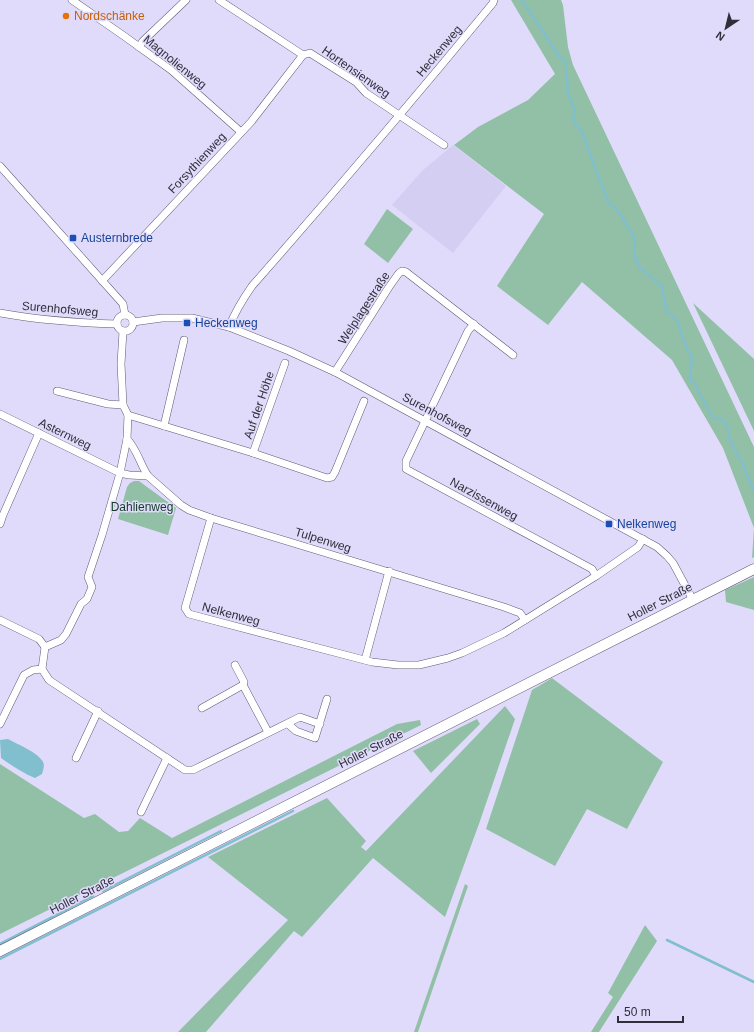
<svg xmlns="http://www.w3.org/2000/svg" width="754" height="1032" font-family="Helvetica,sans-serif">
<rect width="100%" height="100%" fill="#e1dbfb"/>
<polygon fill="#d5cef3" points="453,145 506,186 453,253 392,205 422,171"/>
<g fill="#91c0a7">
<polygon points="511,0 561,0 563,5 568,47 573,65 754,447 754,557 752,558 754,528 723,448 672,360 582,282 548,325 497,286 544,214 454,145 478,127 528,100 555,74"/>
<polygon points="387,209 413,229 388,263 364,244"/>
<polygon points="693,303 754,359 754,431"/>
<polygon points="134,481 139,481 143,484 176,508 168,535 118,519 127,487 130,483"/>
<polygon points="754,577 754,610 726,602 725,590"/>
<polygon points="552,678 663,762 627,829 587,809 555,866 486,829 532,690"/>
<polygon points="505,706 515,719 480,821 445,917 373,858 302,937 294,931 206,1032 178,1032 288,920 208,857 327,798 366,841 361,847 366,851"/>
<polygon points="477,719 480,724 431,773 413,751"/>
<polygon points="420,720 421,725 0,934 0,764 84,818 95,814 119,832 128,831 140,818 172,838 397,724"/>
<polygon points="465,884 468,886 418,1032 414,1032"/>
<polygon points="645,925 657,941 599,1032 591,1032 613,997 608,993"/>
</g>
<path fill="#81bece" d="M 8,739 C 17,744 39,753 43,762 C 45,766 43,770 42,774 L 35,778 C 23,773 12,766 1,758 L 0,740 Z"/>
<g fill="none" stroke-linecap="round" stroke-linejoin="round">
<g stroke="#81bece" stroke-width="2.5">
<path d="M 522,0 L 559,56 L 566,62 L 568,93 L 575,111 L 573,118 L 576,125 L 581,130 L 608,202 L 619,212 L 635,239 L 634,253 L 638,265 L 662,287 L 667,312 L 672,315 L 679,324 L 681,334 L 688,351 L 692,357 C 692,365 689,373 690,381 L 694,383 L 713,418 L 723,420 L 728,427 L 729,437 L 734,448 L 742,462 L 754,492"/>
<polyline points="103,891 221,831"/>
<polyline points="667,940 754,982"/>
<polyline points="0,944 93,896"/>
<polyline points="0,959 293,811"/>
</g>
<g stroke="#5f5a75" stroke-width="8">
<g id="street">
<polyline points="72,0 124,36 171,70 241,132"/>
<polyline points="219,0 303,55 310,53 356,82 366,93 444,145"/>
<polyline points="139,47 143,41 186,0"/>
<polyline points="0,166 123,304 125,315"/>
<polyline points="102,281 251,122 303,55"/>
<path d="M 0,313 C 39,320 78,323 117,324"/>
<circle cx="125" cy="323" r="8"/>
<polyline points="133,322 162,318 192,318 229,327 289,351 335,372 657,547 667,556 673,563 693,600"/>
<polyline points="474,324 468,331 406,461 406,469 592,569 596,576"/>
<path d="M 229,327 C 235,312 243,299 252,286 C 334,193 414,99 493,3 L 494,0"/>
<polyline points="123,331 121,364 123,405 128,415 127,439 120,473 102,535 88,577 92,587 87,599 81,604 66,634 61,640 45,647 42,669 49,680 185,770 193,770 300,717 320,724"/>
<polyline points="335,372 389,287 399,273 402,271 406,272 513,355"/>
<polyline points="57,391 108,404 123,405"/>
<polyline points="0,414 120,473 129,475 148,476 181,505 189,510 211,518 504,607 520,613 525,620"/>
<polyline points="128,415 253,453 327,478 332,477 335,472 364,401"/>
<polyline points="164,426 184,340"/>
<path d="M 127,439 C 137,449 140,464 148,476"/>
<polyline points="253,453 285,363"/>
<polyline points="211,518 185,608 189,614 372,662 398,665 419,665 448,658 462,653 504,633 596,576 638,547 643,539"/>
<polyline points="0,524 3,515 39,433"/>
<polyline points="0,620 39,639 45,647"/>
<polyline points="365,660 389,571"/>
<polyline points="235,665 244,682 243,685 268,732"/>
<polyline points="202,708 243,685"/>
<polyline points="0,724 24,675 33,670 42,669"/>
<polyline points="288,724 296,731 315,738 327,699"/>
<polyline points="76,758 98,711"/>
<polyline points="141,812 167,758"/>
</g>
</g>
<g stroke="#5f5a75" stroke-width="11">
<polyline id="secondary" points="0,951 754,569"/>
</g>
<use href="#street" stroke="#fff" stroke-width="7"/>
<use href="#secondary" stroke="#fff" stroke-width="10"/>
</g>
<circle fill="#e8710a" stroke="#e1dbfb" stroke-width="1.5" cx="66" cy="16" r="4"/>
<g fill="#1a4fb4" stroke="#e1dbfb" stroke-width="1.5">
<rect x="69" y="234" width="8" height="8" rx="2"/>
<rect x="183" y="319" width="8" height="8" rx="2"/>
<rect x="605" y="520" width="8" height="8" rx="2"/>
</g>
<g text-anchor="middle" stroke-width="3" stroke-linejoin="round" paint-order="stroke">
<g font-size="12" fill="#c56008" stroke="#e1dbfb" text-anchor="start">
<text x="74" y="20">Nordschänke</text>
</g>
<g font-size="12" fill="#302e3a" stroke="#e1dbfb">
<text transform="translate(439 51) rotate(-50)" y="4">Heckenweg</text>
<text transform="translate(175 62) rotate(39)" y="4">Magnolienweg</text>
<text transform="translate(356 72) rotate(35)" y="4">Hortensienweg</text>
<text transform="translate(197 163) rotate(-47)" y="4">Forsythienweg</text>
<text transform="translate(364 308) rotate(-57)" y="4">Welplagestraße</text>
<text transform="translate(60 309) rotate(5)" y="4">Surenhofsweg</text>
<text transform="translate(259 405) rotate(-71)" y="4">Auf der Höhe</text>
<text transform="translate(437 414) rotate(28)" y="4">Surenhofsweg</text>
<text transform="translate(65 434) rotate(26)" y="4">Asternweg</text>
<text transform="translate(484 499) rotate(29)" y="4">Narzissenweg</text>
<text transform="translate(323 540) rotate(17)" y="4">Tulpenweg</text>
<text transform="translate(660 602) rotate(-27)" y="4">Holler Straße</text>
<text transform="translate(231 614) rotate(15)" y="4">Nelkenweg</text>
<text transform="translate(371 749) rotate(-27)" y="4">Holler Straße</text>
<text transform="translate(82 895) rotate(-27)" y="4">Holler Straße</text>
</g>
<g font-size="12" fill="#164399" stroke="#e1dbfb" text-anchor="start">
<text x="81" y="242">Austernbrede</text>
<text x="195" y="327">Heckenweg</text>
<text x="617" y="528">Nelkenweg</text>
</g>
<g font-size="12" fill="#113b28" stroke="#e1dbfb">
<text x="142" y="511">Dahlienweg</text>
</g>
</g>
<g transform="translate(726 28) rotate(215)" stroke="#e1dbfb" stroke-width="3" paint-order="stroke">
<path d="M0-3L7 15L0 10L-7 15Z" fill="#302e3a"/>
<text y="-6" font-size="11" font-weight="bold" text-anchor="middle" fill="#302e3a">N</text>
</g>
<path d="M618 1016v6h65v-6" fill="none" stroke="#302e3a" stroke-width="2"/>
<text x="624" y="1016" font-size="12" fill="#302e3a" stroke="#e1dbfb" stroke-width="3" paint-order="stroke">50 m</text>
</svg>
